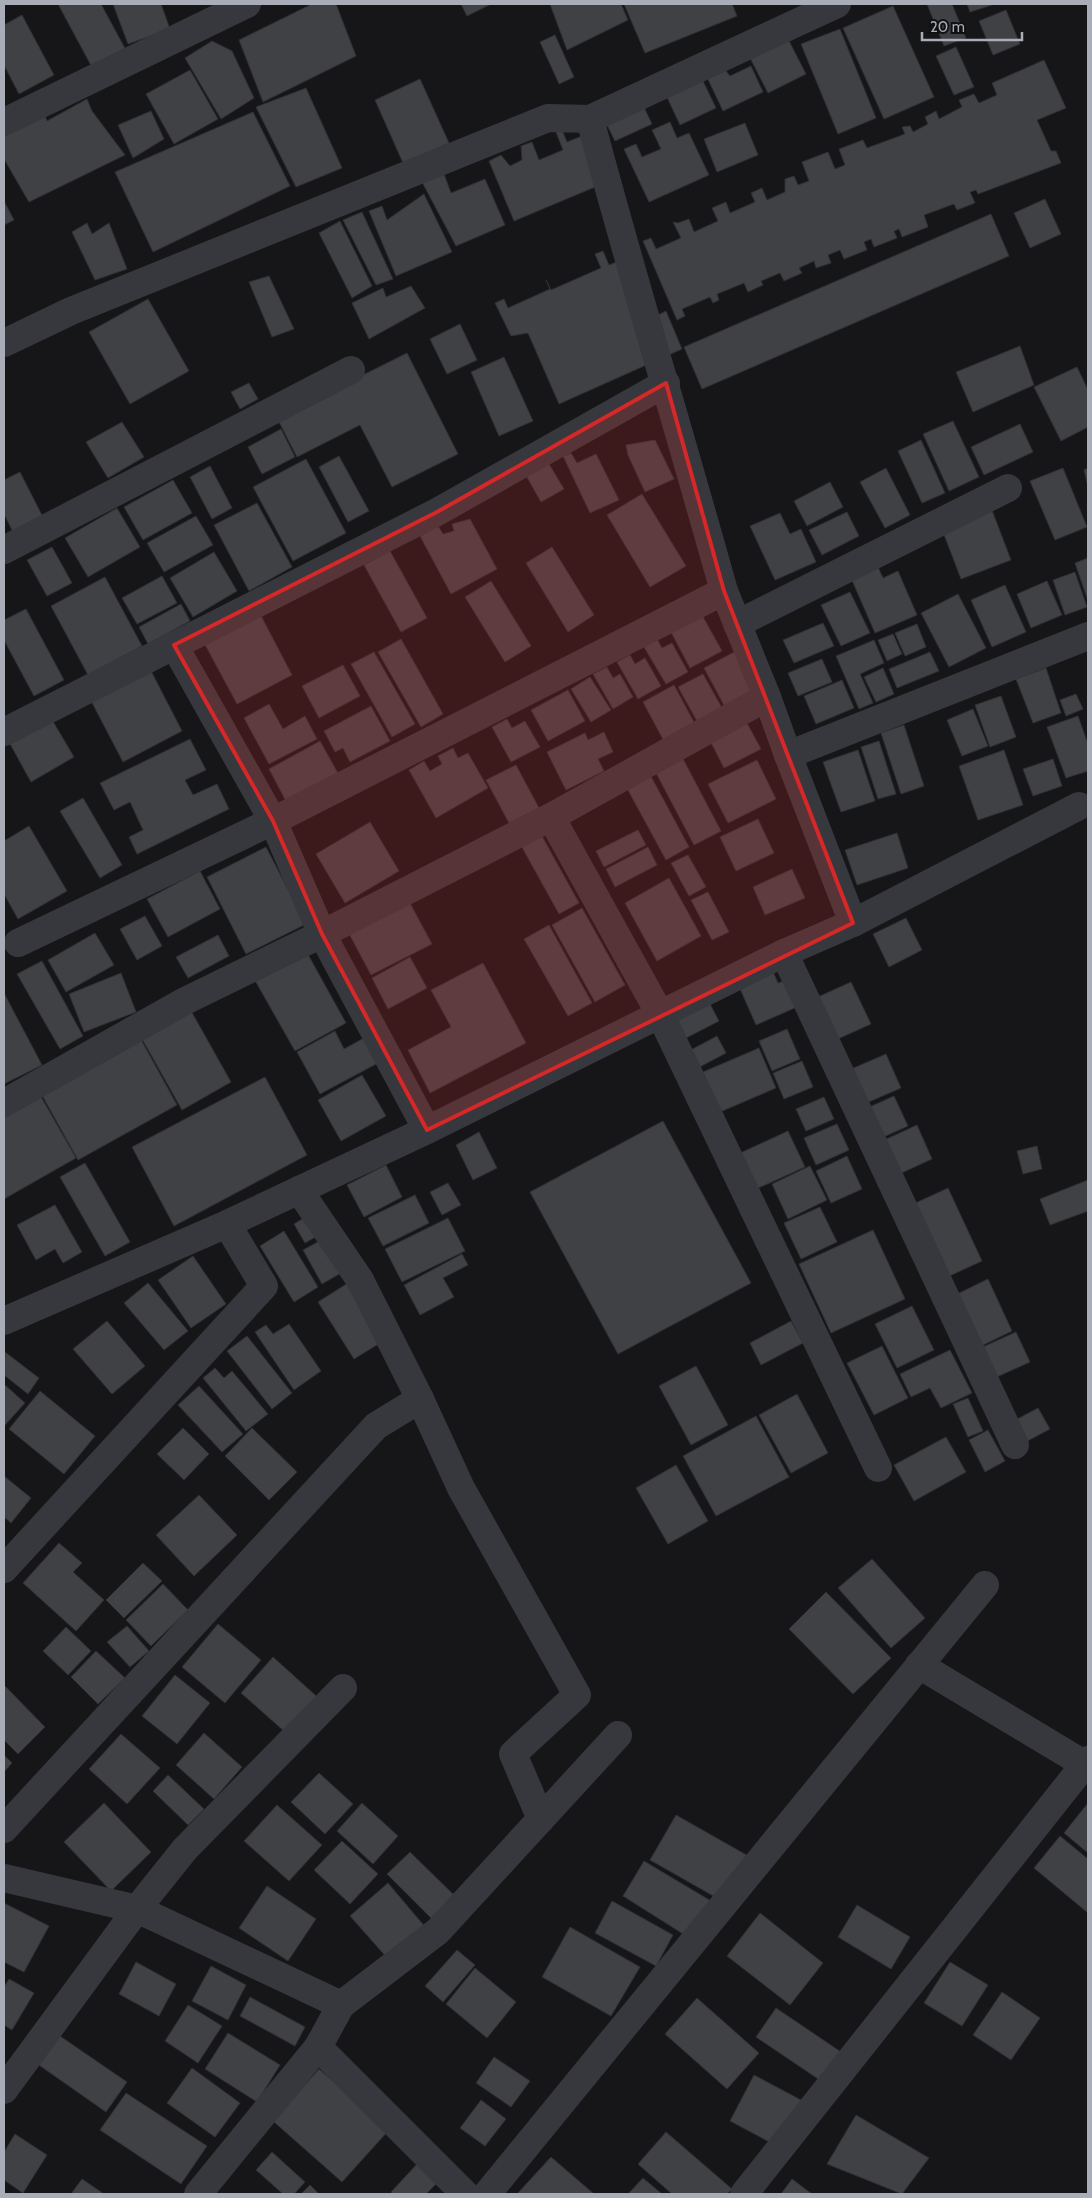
<svg xmlns="http://www.w3.org/2000/svg" width="1092" height="2198" font-family="Cabin,sans-serif">
<rect width="100%" height="100%" fill="#161618"/>
<g fill="#404145" stroke="#303034">
<polygon points="58,4 101,4 128,54 94,71"/>
<polygon points="113,4 161,4 170,29 128,44"/>
<polygon points="312,4 336,4 356,56 263,102 239,40"/>
<polygon points="461,4 491,4 467,16"/>
<polygon points="550,4 621,4 628,20 567,50"/>
<polygon points="624,4 732,4 737,16 645,53"/>
<polygon points="927,4 952,4 966,38 944,46"/>
<polygon points="967,4 992,4 992,5 970,12"/>
<polygon points="893,6 934,97 884,119 843,28"/>
<polygon points="1006,10 1020,44 993,55 979,21"/>
<polygon points="22,15 54,75 19,94 4,65 4,25"/>
<polygon points="840,29 876,118 838,134 801,44"/>
<polygon points="555,35 574,77 559,84 540,42"/>
<polygon points="786,35 806,74 768,93 748,54"/>
<polygon points="212,41 232,51 254,98 221,119 185,58"/>
<polygon points="956,47 974,87 954,95 936,56"/>
<polygon points="1044,60 1066,108 1037,120 1051,151 1056,151 1061,163 978,194 976,190 970,192 975,203 957,210 954,204 924,215 928,227 902,237 899,229 894,231 897,238 874,247 871,239 864,242 867,250 844,259 840,250 828,255 831,263 816,268 814,261 799,268 802,273 784,281 780,273 761,281 763,285 748,292 744,283 717,294 719,300 713,303 710,297 682,309 685,316 677,320 643,241 651,238 656,249 681,238 673,222 678,223 689,219 694,232 718,221 712,208 726,202 730,213 755,202 751,193 762,188 767,200 785,192 785,179 794,176 798,185 809,181 802,162 828,152 835,169 845,165 839,149 863,140 867,148 905,134 902,127 910,126 913,132 928,124 925,117 936,111 939,119 962,107 959,100 974,94 979,103 997,95 992,83"/>
<polygon points="721,65 730,76 751,66 763,92 723,111 705,73"/>
<polygon points="190,70 218,119 174,144 146,94"/>
<polygon points="701,77 716,108 680,125 665,93"/>
<polygon points="420,79 449,143 403,163 375,100"/>
<polygon points="306,88 342,168 296,187 256,107"/>
<polygon points="87,99 92,111 125,155 29,202 4,159 4,131 43,110 47,121"/>
<polygon points="641,101 652,124 615,141 604,119"/>
<polygon points="151,111 164,139 133,158 118,125"/>
<polygon points="253,112 290,186 153,252 115,172"/>
<polygon points="670,122 677,138 689,133 709,175 649,202 624,149 636,144 642,157 661,149 652,130"/>
<polygon points="745,123 758,155 717,172 704,139"/>
<polygon points="562,130 567,142 582,136 595,187 514,221 489,161 501,155 510,166 522,160 521,146 532,142 539,160 563,150 556,132"/>
<polygon points="444,174 451,193 485,179 505,225 456,246 422,182"/>
<polygon points="424,194 452,252 396,276 369,211 382,206 387,220"/>
<polygon points="1045,199 1061,234 1030,248 1014,213"/>
<polygon points="4,201 14,220 4,225"/>
<polygon points="362,212 393,279 376,285 343,220"/>
<polygon points="991,214 1009,256 702,389 684,347"/>
<polygon points="340,221 372,286 352,298 319,233"/>
<polygon points="87,223 92,234 109,223 127,269 95,280 72,232"/>
<polygon points="603,251 609,265 632,256 658,315 666,311 682,349 559,404 528,333 511,336 495,303 504,299 508,308 550,289 546,280 551,290 601,268 595,254"/>
<polygon points="269,276 294,329 272,337 249,282"/>
<polygon points="411,286 425,308 369,339 352,303 383,288 386,297"/>
<polygon points="148,299 189,371 130,404 89,332"/>
<polygon points="460,324 477,360 447,374 430,339"/>
<polygon points="1020,346 1034,385 973,412 956,372"/>
<polygon points="407,353 458,454 392,487 360,425 297,457 277,418"/>
<polygon points="504,357 533,421 499,436 471,372"/>
<polygon points="1077,367 1088,390 1088,427 1061,441 1034,387"/>
<polygon points="249,383 258,399 240,409 231,392"/>
<polygon points="953,421 979,477 949,491 923,434"/>
<polygon points="122,422 144,457 108,478 86,442"/>
<polygon points="1020,424 1033,452 984,475 971,447"/>
<polygon points="281,429 295,457 262,474 248,447"/>
<polygon points="655,440 674,479 645,492 628,455 626,445"/>
<polygon points="921,440 945,493 922,503 898,451"/>
<polygon points="571,453 577,463 596,454 619,500 590,513 563,456"/>
<polygon points="339,456 369,511 348,522 319,467"/>
<polygon points="306,459 346,533 293,561 253,487"/>
<polygon points="546,459 564,489 541,502 524,472"/>
<polygon points="210,466 232,508 212,519 190,477"/>
<polygon points="886,468 910,515 885,528 860,482"/>
<polygon points="1063,468 1087,527 1055,540 1030,481"/>
<polygon points="1088,468 1088,487 1084,470"/>
<polygon points="20,472 47,525 17,540 4,514 4,480"/>
<polygon points="173,480 192,513 143,540 124,507"/>
<polygon points="830,482 843,507 807,526 794,501"/>
<polygon points="642,494 686,566 650,587 607,515"/>
<polygon points="257,503 292,567 249,591 214,525"/>
<polygon points="990,505 1011,560 961,579 940,524"/>
<polygon points="117,508 140,547 88,577 65,538"/>
<polygon points="847,512 859,536 822,555 809,530"/>
<polygon points="780,513 790,534 801,529 816,562 775,580 750,526"/>
<polygon points="196,516 213,545 164,572 147,543"/>
<polygon points="470,519 497,569 451,594 420,536 438,526 443,534 454,531 452,524"/>
<polygon points="52,547 72,583 47,596 27,560"/>
<polygon points="552,547 594,615 568,632 526,563"/>
<polygon points="390,551 427,618 401,632 364,565"/>
<polygon points="214,552 237,591 193,617 170,578"/>
<polygon points="1088,558 1088,601 1075,563"/>
<polygon points="878,567 883,578 898,571 917,615 875,633 851,578"/>
<polygon points="1075,572 1087,607 1065,615 1053,580"/>
<polygon points="162,576 177,603 137,624 122,598"/>
<polygon points="105,577 142,646 88,675 51,606"/>
<polygon points="491,581 531,646 505,662 465,597"/>
<polygon points="1047,581 1062,615 1031,628 1017,594"/>
<polygon points="1005,585 1026,632 992,647 971,600"/>
<polygon points="850,592 870,633 841,646 821,605"/>
<polygon points="958,594 986,648 949,667 921,613"/>
<polygon points="181,604 190,621 148,644 139,627"/>
<polygon points="26,609 64,680 34,696 4,640 4,620"/>
<polygon points="258,610 292,675 237,704 202,639"/>
<polygon points="702,615 722,651 690,668 671,632"/>
<polygon points="823,623 834,646 794,663 783,640"/>
<polygon points="917,624 926,647 905,656 895,633"/>
<polygon points="893,634 902,654 887,661 878,640"/>
<polygon points="401,639 443,714 421,727 378,652"/>
<polygon points="657,639 662,648 672,643 688,672 666,684 644,647"/>
<polygon points="874,640 884,663 860,674 873,703 859,709 836,656"/>
<polygon points="738,650 759,689 725,707 704,668"/>
<polygon points="374,652 415,724 392,737 351,664"/>
<polygon points="930,652 939,671 897,688 889,669"/>
<polygon points="630,655 635,664 645,658 661,686 638,699 617,662"/>
<polygon points="822,659 832,682 798,696 788,673"/>
<polygon points="148,665 182,731 123,762 88,695"/>
<polygon points="343,665 360,696 319,718 302,686"/>
<polygon points="607,667 613,678 620,674 633,697 613,709 593,674"/>
<polygon points="883,668 894,694 876,702 864,677"/>
<polygon points="1046,668 1061,713 1033,723 1016,679"/>
<polygon points="703,674 722,708 697,721 678,687"/>
<polygon points="590,677 611,710 591,722 571,689"/>
<polygon points="842,680 854,708 816,724 804,696"/>
<polygon points="674,685 696,726 665,743 643,702"/>
<polygon points="568,690 585,721 548,741 531,710"/>
<polygon points="1076,694 1083,709 1066,716 1060,700"/>
<polygon points="1001,696 1016,737 990,747 975,705"/>
<polygon points="269,704 283,729 305,716 317,739 269,764 244,718"/>
<polygon points="371,706 390,741 350,762 343,748 335,752 324,731"/>
<polygon points="973,709 988,746 962,756 947,720"/>
<polygon points="742,714 761,749 724,768 706,733"/>
<polygon points="1078,716 1088,744 1088,771 1066,778 1047,727"/>
<polygon points="51,718 74,757 31,782 9,742"/>
<polygon points="507,719 512,728 525,721 540,747 511,762 492,727"/>
<polygon points="904,725 924,786 901,794 881,733"/>
<polygon points="604,732 613,752 598,759 604,771 566,790 547,752 585,733 588,740"/>
<polygon points="190,739 206,770 185,780 193,795 217,784 229,809 137,854 129,837 143,830 130,802 114,810 100,783"/>
<polygon points="320,741 339,775 287,803 269,769"/>
<polygon points="879,741 896,794 878,799 861,747"/>
<polygon points="453,748 458,758 468,753 488,788 436,818 409,770 424,761 430,771 442,764 438,756"/>
<polygon points="858,750 875,801 841,812 823,762"/>
<polygon points="1004,750 1023,805 978,820 959,766"/>
<polygon points="681,755 721,831 694,845 654,769"/>
<polygon points="1053,759 1062,786 1033,796 1023,769"/>
<polygon points="757,760 776,799 728,823 708,784"/>
<polygon points="516,765 539,808 509,823 486,780"/>
<polygon points="647,769 689,847 666,860 623,781"/>
<polygon points="83,798 122,865 100,878 60,811"/>
<polygon points="758,819 774,853 736,871 720,837"/>
<polygon points="370,822 399,871 345,903 316,854"/>
<polygon points="29,826 67,891 18,919 4,894 4,841"/>
<polygon points="538,829 579,903 559,914 518,840"/>
<polygon points="638,830 646,845 604,867 596,851"/>
<polygon points="897,833 908,868 857,885 845,850"/>
<polygon points="266,847 306,924 246,954 207,877"/>
<polygon points="648,847 657,865 615,887 606,869"/>
<polygon points="688,855 706,887 689,896 671,863"/>
<polygon points="792,869 805,898 765,915 753,887"/>
<polygon points="200,871 220,909 168,937 147,899"/>
<polygon points="669,878 701,936 657,961 625,903"/>
<polygon points="708,892 729,932 712,940 691,900"/>
<polygon points="405,894 432,944 371,975 345,926"/>
<polygon points="582,908 625,985 595,1002 552,925"/>
<polygon points="145,916 162,946 137,960 120,929"/>
<polygon points="906,918 922,950 889,967 873,934"/>
<polygon points="549,925 592,1003 568,1016 524,939"/>
<polygon points="95,933 114,965 66,992 48,960"/>
<polygon points="218,935 229,956 188,978 176,957"/>
<polygon points="305,949 346,1023 295,1051 253,977"/>
<polygon points="410,957 427,988 388,1009 372,978"/>
<polygon points="42,961 83,1036 60,1049 17,974"/>
<polygon points="483,963 526,1043 430,1093 408,1050 451,1027 431,990"/>
<polygon points="771,967 778,983 786,980 797,1007 756,1025 737,982"/>
<polygon points="121,973 136,1012 84,1032 69,994"/>
<polygon points="851,982 871,1024 829,1043 809,1001"/>
<polygon points="4,993 42,1065 4,1084"/>
<polygon points="708,1000 719,1021 686,1038 675,1017"/>
<polygon points="190,1009 231,1082 182,1110 141,1037"/>
<polygon points="787,1029 800,1059 772,1071 759,1041"/>
<polygon points="335,1031 344,1049 364,1038 378,1063 320,1094 297,1052"/>
<polygon points="138,1034 177,1105 78,1160 38,1088"/>
<polygon points="717,1036 726,1053 696,1069 687,1052"/>
<polygon points="759,1048 776,1088 720,1112 703,1072"/>
<polygon points="886,1054 901,1088 864,1104 849,1070"/>
<polygon points="802,1061 813,1087 784,1099 773,1073"/>
<polygon points="362,1075 386,1116 341,1141 318,1100"/>
<polygon points="265,1077 307,1155 174,1226 132,1147"/>
<polygon points="36,1088 76,1158 4,1199 4,1107"/>
<polygon points="894,1096 908,1126 879,1139 865,1109"/>
<polygon points="824,1097 834,1119 806,1131 796,1109"/>
<polygon points="663,1121 751,1283 618,1354 530,1192"/>
<polygon points="837,1124 849,1150 816,1165 804,1138"/>
<polygon points="917,1125 932,1159 895,1176 880,1142"/>
<polygon points="788,1131 805,1167 754,1190 738,1154"/>
<polygon points="479,1132 497,1168 473,1180 456,1145"/>
<polygon points="1037,1146 1042,1169 1023,1174 1017,1151"/>
<polygon points="847,1156 862,1189 831,1203 816,1171"/>
<polygon points="85,1163 130,1242 105,1256 60,1177"/>
<polygon points="386,1165 402,1197 364,1217 347,1185"/>
<polygon points="810,1166 827,1200 788,1219 772,1184"/>
<polygon points="1088,1180 1088,1211 1050,1225 1040,1199"/>
<polygon points="448,1183 461,1205 442,1215 430,1192"/>
<polygon points="948,1188 982,1261 943,1279 909,1206"/>
<polygon points="415,1195 429,1223 383,1246 368,1218"/>
<polygon points="55,1205 82,1252 63,1263 55,1249 36,1260 17,1225"/>
<polygon points="820,1207 837,1242 801,1259 784,1223"/>
<polygon points="312,1213 324,1232 305,1243 294,1224"/>
<polygon points="448,1218 465,1251 402,1282 385,1249"/>
<polygon points="873,1230 905,1299 831,1333 799,1264"/>
<polygon points="284,1231 318,1287 294,1302 260,1246"/>
<polygon points="329,1236 348,1269 322,1284 303,1250"/>
<polygon points="462,1254 468,1265 443,1278 454,1297 420,1315 404,1285"/>
<polygon points="193,1256 226,1304 191,1328 158,1280"/>
<polygon points="988,1279 1012,1331 975,1349 951,1297"/>
<polygon points="148,1283 188,1331 164,1350 124,1303"/>
<polygon points="348,1283 385,1340 354,1359 318,1302"/>
<polygon points="912,1306 934,1350 897,1368 875,1324"/>
<polygon points="107,1321 145,1366 112,1394 73,1349"/>
<polygon points="791,1321 803,1343 761,1365 750,1343"/>
<polygon points="289,1324 321,1371 294,1390 255,1332 266,1325 273,1334"/>
<polygon points="1016,1332 1030,1362 990,1380 976,1350"/>
<polygon points="247,1336 292,1393 272,1409 227,1351"/>
<polygon points="882,1346 908,1398 874,1415 847,1363"/>
<polygon points="950,1350 972,1393 941,1408 930,1388 911,1397 900,1374"/>
<polygon points="5,1352 39,1378 28,1394 4,1375"/>
<polygon points="696,1366 728,1425 691,1445 659,1386"/>
<polygon points="215,1368 224,1378 232,1371 268,1414 246,1431 203,1378"/>
<polygon points="4,1384 25,1403 5,1425 4,1424"/>
<polygon points="199,1386 243,1434 222,1452 178,1405"/>
<polygon points="40,1391 95,1436 64,1474 9,1429"/>
<polygon points="797,1394 828,1453 791,1473 759,1415"/>
<polygon points="968,1398 983,1431 968,1437 953,1404"/>
<polygon points="1038,1408 1050,1429 1018,1446 1006,1425"/>
<polygon points="756,1416 789,1477 716,1516 683,1456"/>
<polygon points="183,1428 209,1454 184,1480 157,1454"/>
<polygon points="252,1428 297,1472 269,1500 225,1456"/>
<polygon points="988,1430 1005,1461 985,1472 969,1440"/>
<polygon points="946,1437 966,1472 914,1501 894,1465"/>
<polygon points="676,1465 708,1521 668,1544 636,1488"/>
<polygon points="4,1476 31,1498 11,1523 4,1517"/>
<polygon points="199,1495 237,1535 194,1576 156,1535"/>
<polygon points="59,1543 82,1563 73,1572 104,1600 76,1631 23,1583"/>
<polygon points="872,1559 925,1618 891,1648 838,1588"/>
<polygon points="143,1563 162,1581 124,1618 106,1600"/>
<polygon points="163,1584 188,1610 151,1646 126,1620"/>
<polygon points="826,1592 891,1658 853,1694 789,1629"/>
<polygon points="218,1624 261,1660 225,1703 182,1667"/>
<polygon points="127,1626 149,1651 130,1667 107,1642"/>
<polygon points="66,1627 91,1651 68,1675 43,1651"/>
<polygon points="96,1651 125,1678 98,1704 71,1677"/>
<polygon points="273,1657 324,1703 293,1739 241,1693"/>
<polygon points="175,1675 210,1703 177,1744 142,1716"/>
<polygon points="4,1685 45,1727 18,1754 4,1740"/>
<polygon points="204,1733 242,1767 214,1799 176,1765"/>
<polygon points="121,1734 160,1768 127,1804 89,1769"/>
<polygon points="4,1755 12,1763 4,1772"/>
<polygon points="319,1773 353,1804 325,1834 291,1802"/>
<polygon points="168,1775 204,1809 188,1825 153,1791"/>
<polygon points="104,1803 151,1852 111,1891 64,1842"/>
<polygon points="362,1803 398,1836 373,1864 337,1831"/>
<polygon points="1088,1803 1088,1853 1064,1833"/>
<polygon points="277,1805 322,1845 289,1881 244,1841"/>
<polygon points="676,1815 750,1857 724,1902 650,1860"/>
<polygon points="1060,1836 1088,1859 1088,1913 1034,1868"/>
<polygon points="342,1841 378,1874 350,1904 314,1870"/>
<polygon points="410,1852 459,1900 436,1923 387,1874"/>
<polygon points="644,1861 711,1901 688,1937 623,1896"/>
<polygon points="388,1883 426,1928 389,1960 350,1916"/>
<polygon points="267,1886 316,1919 288,1961 239,1928"/>
<polygon points="612,1901 673,1935 656,1966 595,1933"/>
<polygon points="4,1903 49,1926 24,1972 4,1962"/>
<polygon points="857,1905 910,1937 891,1969 838,1937"/>
<polygon points="760,1913 823,1963 790,2005 727,1956"/>
<polygon points="570,1927 640,1967 611,2016 542,1977"/>
<polygon points="457,1950 475,1965 443,2002 425,1986"/>
<polygon points="136,1962 176,1984 159,2016 119,1994"/>
<polygon points="950,1962 988,1985 962,2026 924,2003"/>
<polygon points="211,1966 246,1985 228,2020 192,2001"/>
<polygon points="475,1968 516,2002 487,2038 446,2004"/>
<polygon points="9,1979 34,1993 12,2030 4,2025 4,1987"/>
<polygon points="1002,1992 1040,2018 1011,2060 973,2035"/>
<polygon points="250,1997 305,2027 295,2046 240,2016"/>
<polygon points="697,1998 759,2053 727,2089 665,2034"/>
<polygon points="188,2005 222,2026 198,2063 165,2041"/>
<polygon points="776,2008 847,2056 827,2085 756,2037"/>
<polygon points="228,2033 280,2065 257,2102 205,2069"/>
<polygon points="57,2034 127,2082 106,2112 36,2063"/>
<polygon points="494,2057 530,2081 511,2107 476,2083"/>
<polygon points="192,2068 240,2103 215,2137 167,2103"/>
<polygon points="319,2069 389,2130 342,2182 273,2121"/>
<polygon points="754,2075 801,2100 777,2146 730,2121"/>
<polygon points="126,2093 207,2146 181,2184 100,2130"/>
<polygon points="481,2100 506,2119 485,2146 460,2128"/>
<polygon points="856,2115 929,2158 902,2194 827,2164"/>
<polygon points="666,2132 732,2189 727,2194 672,2194 638,2164"/>
<polygon points="15,2134 47,2155 23,2193 4,2180 4,2152"/>
<polygon points="272,2152 305,2182 294,2194 283,2194 256,2170"/>
<polygon points="551,2157 594,2194 517,2194"/>
<polygon points="418,2163 439,2181 426,2194 393,2194 391,2192"/>
<polygon points="643,2178 662,2194 628,2194"/>
<polygon points="82,2179 104,2194 71,2194"/>
<polygon points="792,2179 812,2194 781,2194"/>
<polygon points="310,2185 319,2194 301,2194"/>
</g>
<g fill="none" stroke-linecap="round" stroke-linejoin="round">
<g stroke="#37383d" stroke-width="28">
<polyline points="4,122 247,4"/>
<polyline points="4,343 71,311 548,118 590,119"/>
<polyline points="4,550 351,370"/>
<path d="M 724,591 C 680,433 632,277 590,119 L 837,4"/>
<polyline points="737,624 1008,488"/>
<polyline points="174,645 273,821 322,934 427,1130"/>
<polyline points="4,732 437,512 666,383"/>
<polyline points="788,755 1088,636"/>
<polyline points="551,817 767,697"/>
<polyline points="18,943 273,821 724,591 767,697 788,755 853,923"/>
<polyline points="784,953 1015,1445"/>
<polyline points="4,1103 185,1001 322,934 551,817 660,1014 878,1468"/>
<polyline points="299,1190 360,1280 420,1399 461,1488 577,1695 513,1754 541,1819"/>
<polyline points="4,1321 227,1224 427,1130 784,953 853,923 1079,806"/>
<polyline points="4,1569 264,1286 227,1224"/>
<polyline points="919,1665 1084,1764"/>
<polyline points="343,1688 185,1849 137,1909 341,2005 318,2047 465,2194"/>
<polyline points="4,1829 376,1426 420,1399"/>
<polyline points="4,1878 137,1909 4,2090"/>
<polyline points="341,2005 438,1931 618,1735"/>
<polyline points="198,2194 318,2047"/>
<polyline points="487,2194 985,1585"/>
<polyline points="744,2194 1088,1760"/>
</g>
</g>
<path fill="#d62828" fill-opacity="0.2" stroke="#d62828" stroke-width="4" stroke-linejoin="round" d="M 666,383 L 724,591 L 853,923 L 427,1130 L 322,934 L 273,821 L 174,645 L 437,512 Z"/>
<rect width="1092" height="2198" fill="none" stroke="#a8adb8" stroke-width="10"/>
<path d="M922 32v8h100v-8" fill="none" stroke="#a8adb8" stroke-width="2.5"/>
<text x="930" y="32" font-size="15" fill="#a8adb8" stroke="#111113" stroke-width="4" paint-order="stroke">20 m</text>
</svg>
